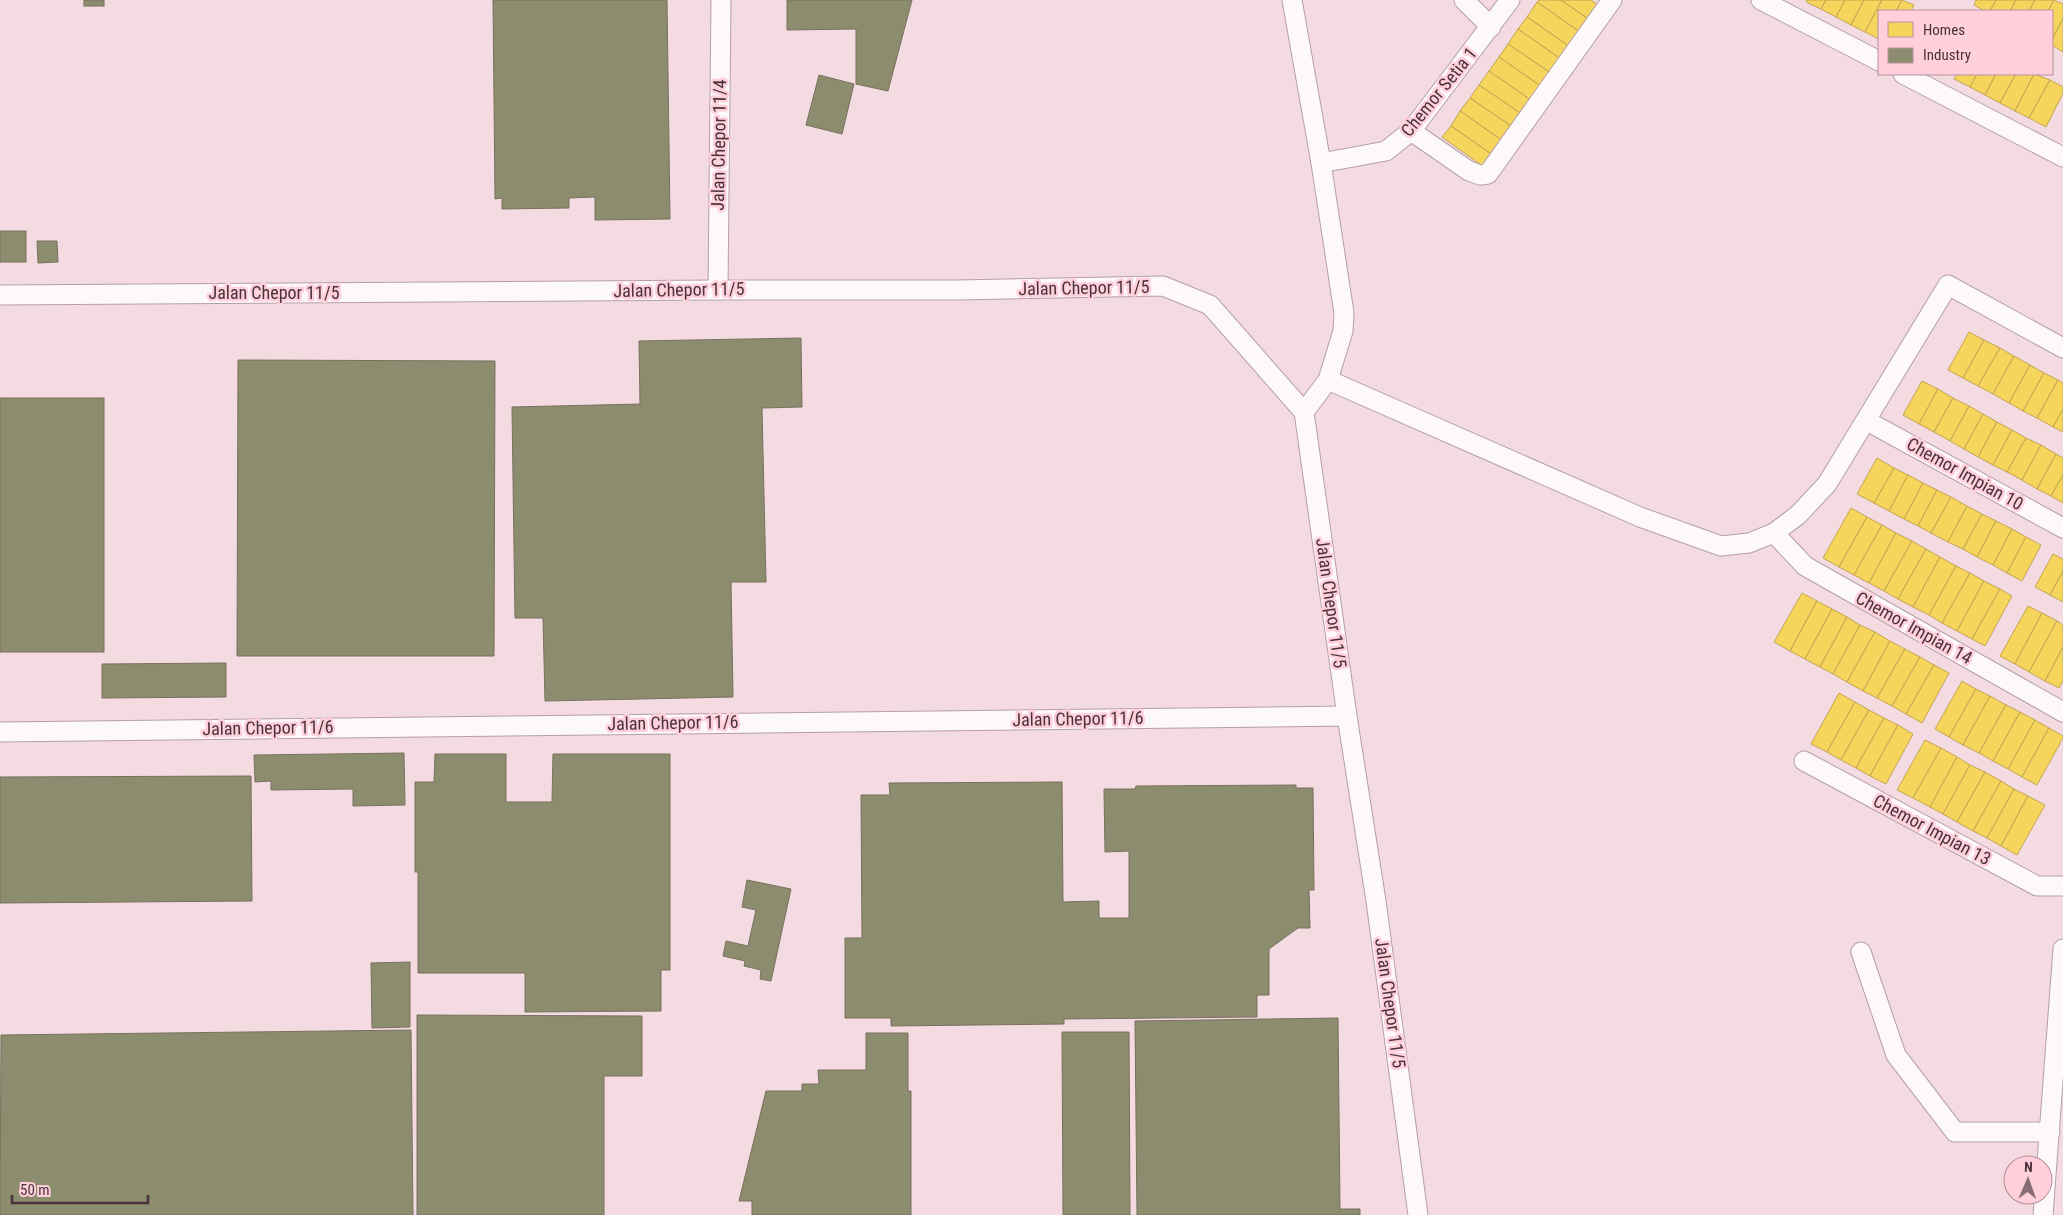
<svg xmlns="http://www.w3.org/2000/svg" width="2063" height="1215" font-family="'Roboto Condensed',sans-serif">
<rect width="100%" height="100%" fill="#f4dae1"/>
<g fill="#f6d55c" stroke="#c2a452">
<polygon points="1539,0 1561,0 1593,22 1584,35 1537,2"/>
<polygon points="1561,0 1591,0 1603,8 1593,22"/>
<polygon points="1807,0 1826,0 1821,9 1806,2"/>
<polygon points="1826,0 1845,0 1836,17 1821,9"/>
<polygon points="1845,0 1864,0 1851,25 1836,17"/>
<polygon points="1864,0 1882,0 1865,32 1851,25"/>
<polygon points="1882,0 1902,0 1896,11 1879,11 1879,39 1865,32"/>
<polygon points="1902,0 1914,5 1911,11 1896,11"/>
<polygon points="1976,0 1996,0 1990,11 1985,11 1974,5"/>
<polygon points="1996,0 2016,0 2010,11 1990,11"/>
<polygon points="2016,0 2035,0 2029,11 2010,11"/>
<polygon points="2035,0 2054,0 2048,11 2029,11"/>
<polygon points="2054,0 2063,4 2063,18 2052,40 2052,11 2048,11"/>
<polygon points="1537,2 1584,35 1573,49 1527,17"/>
<polygon points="1527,17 1573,49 1565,62 1518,29"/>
<polygon points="2063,18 2063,52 2052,45 2052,40"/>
<polygon points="1518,29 1565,62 1555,76 1508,44"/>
<polygon points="1508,44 1555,76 1545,89 1499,57"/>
<polygon points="1499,57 1545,89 1535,103 1489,71"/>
<polygon points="1489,71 1535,103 1526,117 1479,85"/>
<polygon points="1957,74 1977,74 1970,87 1954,79"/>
<polygon points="1977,74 1996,74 1985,95 1970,87"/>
<polygon points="1996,74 2016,74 2000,103 1985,95"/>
<polygon points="2016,74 2034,74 2015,111 2000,103"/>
<polygon points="2034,74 2050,80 2029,118 2015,111"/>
<polygon points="2050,80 2063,87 2063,93 2046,127 2029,118"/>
<polygon points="1479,85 1526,117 1517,130 1470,98"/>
<polygon points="1470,98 1517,130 1507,144 1460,111"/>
<polygon points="1460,111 1507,144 1497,158 1451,126"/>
<polygon points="1451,126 1497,158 1488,170 1442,137"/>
<polygon points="1969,332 1984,340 1963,378 1948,370"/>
<polygon points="1984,340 2000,348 1978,386 1963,378"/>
<polygon points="2000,348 2014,356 1993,394 1978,386"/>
<polygon points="2014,356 2030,365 2009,403 1993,394"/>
<polygon points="2030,365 2044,373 2023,411 2009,403"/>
<polygon points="2044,373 2058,380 2037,418 2023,411"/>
<polygon points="2058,380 2063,383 2063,409 2053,427 2037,418"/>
<polygon points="1922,381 1938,389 1919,424 1903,415"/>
<polygon points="1938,389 1953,398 1934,432 1919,424"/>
<polygon points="1953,398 1969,406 1950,441 1934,432"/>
<polygon points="1969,406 1983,414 1964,449 1950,441"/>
<polygon points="2063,409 2063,432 2053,427"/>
<polygon points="1983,414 1997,422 1978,457 1964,449"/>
<polygon points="1997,422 2012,430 1993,465 1978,457"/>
<polygon points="2012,430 2026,438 2007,472 1993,465"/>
<polygon points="2026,438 2041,445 2022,480 2007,472"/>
<polygon points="2041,445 2056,454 2037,489 2022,480"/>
<polygon points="2056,454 2063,458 2063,475 2051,496 2037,489"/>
<polygon points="1877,458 1894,468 1874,503 1857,494"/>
<polygon points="1894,468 1908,475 1889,511 1874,503"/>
<polygon points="1908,475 1923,483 1904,519 1889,511"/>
<polygon points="2063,475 2063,503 2051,496"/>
<polygon points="1923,483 1937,490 1918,526 1904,519"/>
<polygon points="1937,490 1951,497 1931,533 1918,526"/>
<polygon points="1951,497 1967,506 1948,542 1931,533"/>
<polygon points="1967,506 1982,514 1963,549 1948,542"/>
<polygon points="1851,508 1867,517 1839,567 1823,558"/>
<polygon points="1982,514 1996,521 1977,557 1963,549"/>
<polygon points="1867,517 1882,525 1854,575 1839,567"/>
<polygon points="1996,521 2012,529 1993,565 1977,557"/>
<polygon points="1882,525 1896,533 1869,583 1854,575"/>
<polygon points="2012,529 2026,537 2007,573 1993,565"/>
<polygon points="1896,533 1912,541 1884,591 1869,583"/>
<polygon points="2026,537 2041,545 2022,581 2007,573"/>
<polygon points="1912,541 1926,549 1898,599 1884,591"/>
<polygon points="1926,549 1940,557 1913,607 1898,599"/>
<polygon points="2053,554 2063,559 2063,571 2050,595 2035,587"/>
<polygon points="1940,557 1956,566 1929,615 1913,607"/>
<polygon points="1956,566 1970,573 1942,623 1929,615"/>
<polygon points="2063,571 2063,602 2050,595"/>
<polygon points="1970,573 1984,581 1957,631 1942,623"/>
<polygon points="1984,581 2000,589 1972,639 1957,631"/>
<polygon points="2000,589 2012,596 1985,646 1972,639"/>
<polygon points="1802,593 1817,601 1790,651 1774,642"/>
<polygon points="1817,601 1832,609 1805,659 1790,651"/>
<polygon points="2028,606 2042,613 2015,664 2000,656"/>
<polygon points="1832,609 1847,617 1820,667 1805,659"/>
<polygon points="2042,613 2057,621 2029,672 2015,664"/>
<polygon points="1847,617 1860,625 1833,674 1820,667"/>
<polygon points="2057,621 2063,625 2063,647 2045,681 2029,672"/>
<polygon points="1860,625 1875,632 1847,682 1833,674"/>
<polygon points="1875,632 1890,641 1863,691 1847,682"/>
<polygon points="1890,641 1905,649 1877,698 1863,691"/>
<polygon points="2063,647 2063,681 2059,688 2045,681"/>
<polygon points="1905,649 1920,657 1892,706 1877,698"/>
<polygon points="1920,657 1934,665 1906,714 1892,706"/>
<polygon points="1934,665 1949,673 1922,723 1906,714"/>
<polygon points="1962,681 1976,689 1949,737 1935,729"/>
<polygon points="1976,689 1990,696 1963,745 1949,737"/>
<polygon points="1839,693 1855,702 1827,752 1811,744"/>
<polygon points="1990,696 2006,705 1979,753 1963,745"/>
<polygon points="1855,702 1869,710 1841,760 1827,752"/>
<polygon points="2006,705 2020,712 1993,761 1979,753"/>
<polygon points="1869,710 1884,718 1856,768 1841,760"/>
<polygon points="2020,712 2035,720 2008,769 1993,761"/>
<polygon points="1884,718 1898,725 1870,776 1856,768"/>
<polygon points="2035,720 2049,728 2022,777 2008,769"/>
<polygon points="1898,725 1913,734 1886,784 1870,776"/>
<polygon points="2049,728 2063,736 2063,738 2037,785 2022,777"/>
<polygon points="1925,740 1941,748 1913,798 1897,790"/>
<polygon points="1941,748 1957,757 1930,807 1913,798"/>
<polygon points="1957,757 1970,765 1943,814 1930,807"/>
<polygon points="1970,765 1985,772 1957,822 1943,814"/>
<polygon points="1985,772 2001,781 1973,831 1957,822"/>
<polygon points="2001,781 2014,789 1987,838 1973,831"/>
<polygon points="2014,789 2028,796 2001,846 1987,838"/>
<polygon points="2028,796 2045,805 2017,855 2001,846"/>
</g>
<g fill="#8c8c6e" stroke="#78715e">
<rect x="84" y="0" width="20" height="6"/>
<polygon points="493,0 667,0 670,219 595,220 595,197 569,198 569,208 502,209 502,198 495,199"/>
<polygon points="787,0 912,0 888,91 856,84 856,29 787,30"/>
<polygon points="819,75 854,84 842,134 806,125"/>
<rect x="0" y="231" width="26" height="31"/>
<polygon points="37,241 57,241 58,262 38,263"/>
<polygon points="801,338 802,407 762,408 766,582 731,582 733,697 545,701 543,618 515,618 512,407 640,404 639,341"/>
<polygon points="238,360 495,361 494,656 237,656"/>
<rect x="0" y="398" width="104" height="254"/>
<polygon points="226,663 226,697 102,698 102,664"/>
<polygon points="404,753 405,805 353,806 353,789 271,790 271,781 255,782 254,755"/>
<polygon points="435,754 506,754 506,802 552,802 553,754 670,754 670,970 661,970 661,1011 525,1012 525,973 418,973 418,872 415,872 415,782 434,782"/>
<polygon points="251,776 252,901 0,903 0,777"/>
<polygon points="1062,782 1063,902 1099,901 1099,918 1129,918 1129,851 1105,852 1104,789 1135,789 1136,786 1296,785 1296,788 1313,788 1314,890 1309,890 1310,928 1298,928 1269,949 1269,995 1257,995 1257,1017 1064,1019 1064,1024 891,1026 891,1018 845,1018 845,938 862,938 861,795 890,795 889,783"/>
<polygon points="747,880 791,889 771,981 760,979 761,970 744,966 745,961 723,956 726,941 748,946 756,910 742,907"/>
<polygon points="410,962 410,1027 372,1028 371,963"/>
<polygon points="417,1015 642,1016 642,1076 604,1076 604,1215 417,1215"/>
<polygon points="1338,1018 1340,1209 1360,1209 1360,1215 1137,1215 1135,1021"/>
<polygon points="411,1030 413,1215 0,1215 1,1035"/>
<polygon points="1062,1032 1129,1032 1130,1215 1063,1215"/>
<polygon points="866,1033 908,1033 908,1091 911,1091 911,1215 752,1215 752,1201 739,1201 766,1091 802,1091 802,1084 819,1084 818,1070 866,1070"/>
</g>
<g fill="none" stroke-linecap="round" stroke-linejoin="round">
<g stroke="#b59fa5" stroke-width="21">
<g id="street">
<polyline points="1292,0 1321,163 1344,313 1343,331 1328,380 1304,412"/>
<polyline points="1464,0 1491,27"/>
<polyline points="1761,0 1879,61"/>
<polyline points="1903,74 2063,157"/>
<polyline points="1411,131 1469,171 1480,175 1488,174 1612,0"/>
<polyline points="1321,163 1386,151 1411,131 1510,0"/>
<polyline points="718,290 721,0"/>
<polyline points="0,295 718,290 958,290 1163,286 1210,305 1304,412 1347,716 1376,901 1418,1215"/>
<polyline points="1328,380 1640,517 1721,546 1749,543 1774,533 1798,515 1827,484 1948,285 2063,348"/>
<polyline points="1867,421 2063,528"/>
<polyline points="1774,533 1805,566 2063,712"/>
<polyline points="0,732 1347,716"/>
<polyline points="1804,761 2037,886 2063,886"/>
<polyline points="1861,952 1896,1055 1955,1132 2050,1132"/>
<polyline points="2043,1215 2063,949"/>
</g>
</g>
<use href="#street" stroke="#fdf9fa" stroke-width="19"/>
</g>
<g text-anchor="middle" stroke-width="5" stroke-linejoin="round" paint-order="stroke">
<g font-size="18" fill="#4a333a" stroke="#ffcfdc">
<text transform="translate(1439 92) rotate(-51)" y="6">Chemor Setia 1</text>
<text transform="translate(719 145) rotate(-89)" y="6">Jalan Chepor 11/4</text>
<text transform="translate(1084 288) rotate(-1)" y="6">Jalan Chepor 11/5</text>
<text transform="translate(679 290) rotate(-1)" y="6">Jalan Chepor 11/5</text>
<text x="274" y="299">Jalan Chepor 11/5</text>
<text transform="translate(1965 474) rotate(29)" y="6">Chemor Impian 10</text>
<text transform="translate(1331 603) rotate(82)" y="6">Jalan Chepor 11/5</text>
<text transform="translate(1914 628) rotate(29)" y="6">Chemor Impian 14</text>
<text transform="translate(1078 719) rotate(-1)" y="6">Jalan Chepor 11/6</text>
<text transform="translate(673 723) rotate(-1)" y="6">Jalan Chepor 11/6</text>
<text transform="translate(268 728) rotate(-1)" y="6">Jalan Chepor 11/6</text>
<text transform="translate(1932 830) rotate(28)" y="6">Chemor Impian 13</text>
<text transform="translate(1390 1003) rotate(82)" y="6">Jalan Chepor 11/5</text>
</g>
</g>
<rect x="1878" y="10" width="175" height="65" fill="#ffcfdc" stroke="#b7919b"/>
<rect x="1888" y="22" width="25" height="15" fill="#f6d55c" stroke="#b7919b"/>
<text x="1923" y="35" font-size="15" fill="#4a333a">Homes</text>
<rect x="1888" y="48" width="25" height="15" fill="#8c8c6e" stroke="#b7919b"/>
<text x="1923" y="60" font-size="15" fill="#4a333a">Industry</text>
<g transform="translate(2028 1180) rotate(2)"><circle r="24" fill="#ffcfdc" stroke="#b7919b"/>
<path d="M0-4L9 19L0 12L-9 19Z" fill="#866d74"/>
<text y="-8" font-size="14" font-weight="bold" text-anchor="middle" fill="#4a333a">N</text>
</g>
<path d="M12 1195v8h136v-8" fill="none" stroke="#4a333a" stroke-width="2.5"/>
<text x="20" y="1195" font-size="15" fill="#4a333a" stroke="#ffcfdc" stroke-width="4" paint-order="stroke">50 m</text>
</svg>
